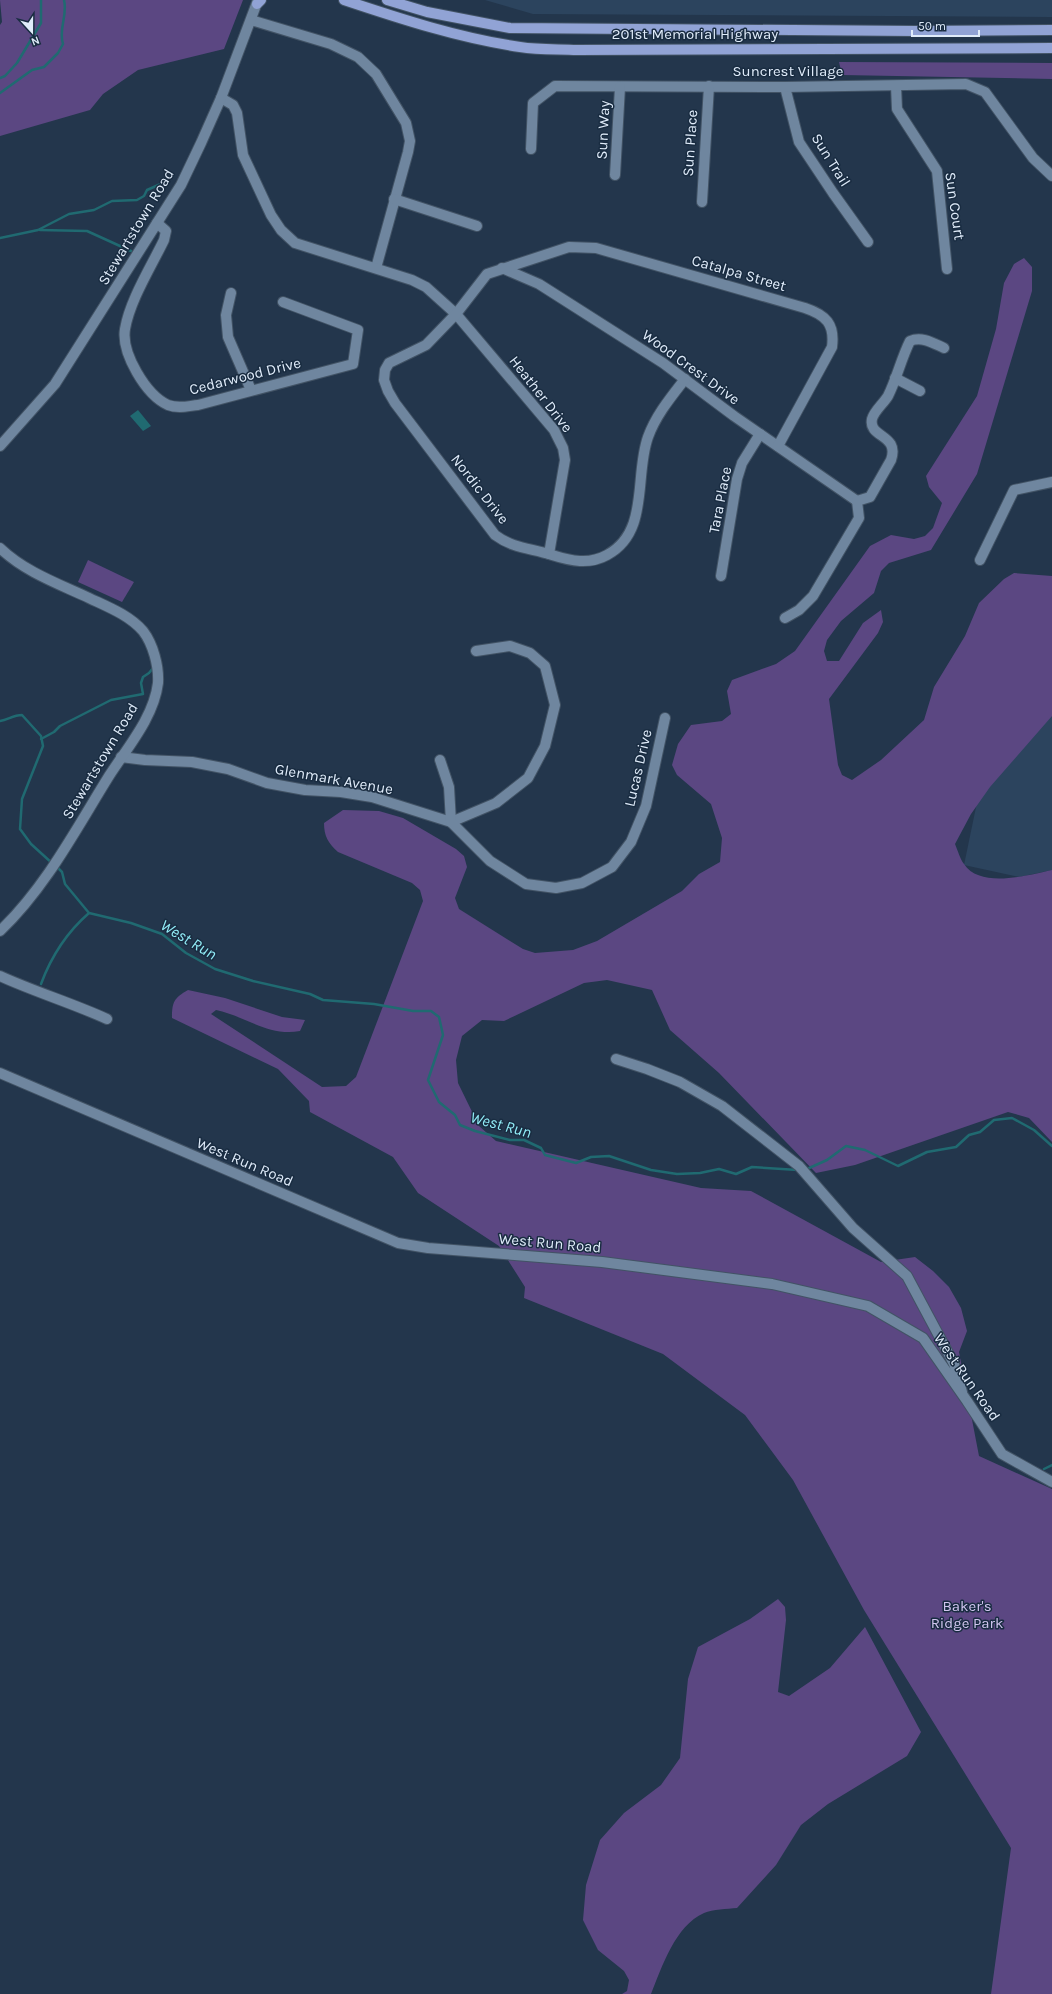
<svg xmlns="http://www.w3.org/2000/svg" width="1052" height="1994" font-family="Karla,sans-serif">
<rect width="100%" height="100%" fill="#23364c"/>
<g fill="#2c445e">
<polygon points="485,0 1052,0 1052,17 533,14"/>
<polygon points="1052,702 1052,870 1019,877 964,865 980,788"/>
</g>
<g fill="#5b4782">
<polygon points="0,0 243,0 224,49 138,70 103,94 90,110 0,136 0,25 2,22"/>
<polygon points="839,62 1052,63 1052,79 842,75"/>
<path d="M 1024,258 L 1032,267 L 1032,291 L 977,474 L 931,550 L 889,563 L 881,571 L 874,593 L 841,621 L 827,640 L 824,651 L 827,661 L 839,661 L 863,623 L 881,610 L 883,622 L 878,633 L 829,699 L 838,765 L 842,775 L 852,780 L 881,760 L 924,720 L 934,687 L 965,636 L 979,603 L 1004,579 L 1014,573 L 1052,576 L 1052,716 L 990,787 L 971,814 L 955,844 C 958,851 960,859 964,864 C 980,889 1029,875 1052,870 L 1052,1142 L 1029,1118 L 1008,1112 L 855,1165 L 816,1173 L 719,1073 L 670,1030 L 652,990 L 607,980 L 584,983 L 504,1021 L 482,1020 L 462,1036 L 456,1060 L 458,1083 L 479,1126 L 496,1141 L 701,1188 L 751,1191 L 881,1262 L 915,1257 L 933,1271 L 949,1287 L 961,1308 L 967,1331 L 959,1352 L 979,1456 L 1052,1489 L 1052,1994 L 991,1994 L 1011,1848 L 864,1610 L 793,1480 L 745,1415 L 663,1354 L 524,1298 L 525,1287 L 499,1246 L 418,1193 L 393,1157 L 310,1112 L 309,1101 L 278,1069 L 172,1018 C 172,1002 174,998 188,990 L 225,998 L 282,1017 L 305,1020 L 300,1031 C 269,1037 245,1016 216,1010 L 211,1014 L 322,1087 L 346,1086 L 356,1077 L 423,901 L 420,890 L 412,883 L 338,852 C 328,843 324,836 324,823 L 343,810 L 379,811 L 403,818 L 456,849 L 464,856 L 467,867 L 455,898 L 459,909 L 523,949 L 535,953 L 573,950 L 597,941 L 682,891 L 699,874 L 720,862 L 722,838 L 711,804 L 677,775 L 672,765 L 678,744 L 691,725 L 722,721 L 731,714 L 727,691 L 732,680 L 776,664 L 795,651 L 870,546 L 891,535 L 914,539 L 925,536 L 933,528 L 942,503 L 929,487 L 926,476 L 977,396 L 996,329 L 1004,283 L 1014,264 Z"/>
<polygon points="88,560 134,582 122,602 78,582"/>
<path d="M 778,1599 L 785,1607 L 786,1620 L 778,1692 L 789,1696 L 830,1668 L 865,1627 L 921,1732 L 907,1756 L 828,1804 L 801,1825 L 776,1865 L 737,1908 C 727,1909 713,1909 704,1913 C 675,1926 662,1967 651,1994 L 622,1994 L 627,1991 L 629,1980 L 624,1971 L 598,1950 L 583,1920 L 586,1885 L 600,1840 L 624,1813 L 661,1785 L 680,1758 L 688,1679 L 698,1647 L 750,1619 Z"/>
</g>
<polygon fill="#206a71" points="138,410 151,426 143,431 130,416"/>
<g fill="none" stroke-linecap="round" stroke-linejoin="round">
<g stroke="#206a71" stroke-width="2.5">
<polyline points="0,78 5,76 17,63 41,23 41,0"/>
<path d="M 0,93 L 32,70 L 44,67 L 58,53 L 63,44 C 58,29 68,16 64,0"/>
<polyline points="40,230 87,231 131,251"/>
<polyline points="0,238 38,230 69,214 94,210 112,201 137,200 144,196 147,190 163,183"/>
<path d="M 0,721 C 8,720 13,715 22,715 L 41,736 L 43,746 L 22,799 L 20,829 L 31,844 L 53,864"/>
<polyline points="41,739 54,732 60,726 111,700 143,694 141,683 143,677 149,673 153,668"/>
<polyline points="57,867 62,872 65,884 89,913 131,923 162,934 186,953 215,969 253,981 310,994 323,1000 374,1004 413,1011 431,1011 439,1017 443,1035 428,1080 439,1102 455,1115 460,1125 475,1131 510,1140 524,1140 541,1148 545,1155 576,1163 591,1157 609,1156 651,1170 677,1174 700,1173 719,1169 736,1174 752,1167 798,1170"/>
<path d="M 41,984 C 51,957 66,933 89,913"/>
<polyline points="807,1169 827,1160 846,1146 865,1150 898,1166 927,1152 956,1147 969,1135 980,1132 994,1120 1012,1118 1034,1130 1052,1146"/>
<polyline points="1044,1469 1052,1465"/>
</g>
<g stroke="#425365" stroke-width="12">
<g id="street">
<polyline points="251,20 331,44 358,57 376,74 406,123 410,141 408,152 376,268"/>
<polyline points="896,86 897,109 937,171 947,269"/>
<polyline points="785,87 799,142 833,193 868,242"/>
<polyline points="221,98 233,105 237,113 243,155 271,215 281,230 295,243 412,280 426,287 456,314 554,430 563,448 565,460 549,554"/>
<polyline points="531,149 533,103 555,86 785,87 966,84 985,92 1033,158 1052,176"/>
<polyline points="615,175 620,87"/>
<polyline points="394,199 477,226"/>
<polyline points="702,202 709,86"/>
<path d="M 157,223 L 166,231 L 164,240 C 151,267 130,300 125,329 C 121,353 146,395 168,405 C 178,409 188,406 198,405 L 353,364 L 358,330 L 283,302"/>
<polyline points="502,268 539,284 663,363 734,416 857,501"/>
<polyline points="231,293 226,315 228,337 251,390"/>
<polyline points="895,378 920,391"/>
<path d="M 685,379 C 671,397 656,415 648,437 C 634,476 650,532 607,555 C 589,565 571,561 552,555 C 531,548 514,549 495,535 L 395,403 L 388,391 L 384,380 L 385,370 L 389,363 L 426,345 L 456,314 L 487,274 L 569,247 L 596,248 L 805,308 C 826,315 835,324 832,347 L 778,446"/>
<polyline points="980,560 1014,490 1052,482"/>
<polyline points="721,576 737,479 742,463 760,434"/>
<path d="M 785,618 L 799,610 L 813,596 L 859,518 L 857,501 L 870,497 L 891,460 C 900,434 868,438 872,419 C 874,411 884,403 888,396 C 897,378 901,359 910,341 C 922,336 933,343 944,348"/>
<polyline points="121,757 145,760 192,762 228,769 267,783 305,790 341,792 372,797 451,822 496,803 528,778 545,746 555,705 545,666 530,653 510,646 476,651"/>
<polyline points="440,760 449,787 451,822 490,861 526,884 556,888 582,883 612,867 631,842 646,806 665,718"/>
<path d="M 0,976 C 35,992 72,1003 107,1019"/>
<polyline points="616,1059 647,1069 680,1082 722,1106 799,1166 853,1228 907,1276 954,1364 962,1392"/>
</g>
</g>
<g stroke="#425365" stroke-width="12">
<g id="secondary">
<polyline points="0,446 55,384 181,185 201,143 221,98 258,0"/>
<path d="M 0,548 C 25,572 59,584 89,598 C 108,607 129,615 143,631 C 153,644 159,666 158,683 C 154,717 127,748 109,776 C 76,829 46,887 0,931"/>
<polyline points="0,1073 398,1243 428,1248 602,1262 772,1284 868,1306 923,1338 967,1401 1002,1454 1052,1482"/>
</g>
</g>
<g stroke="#425365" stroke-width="12">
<g id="primary">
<path d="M 344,0 C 401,19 459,38 520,47 C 539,50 558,49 577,50 L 1052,48"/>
<polyline points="387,0 427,12 510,28 916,31 1052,30"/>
<polyline points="257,4 261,0"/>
</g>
</g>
<use href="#street" stroke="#6f869f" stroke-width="10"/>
<use href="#secondary" stroke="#6f869f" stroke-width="10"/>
<use href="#primary" stroke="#91a3d5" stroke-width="10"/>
</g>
<g text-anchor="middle" stroke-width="3" stroke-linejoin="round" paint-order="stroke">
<g font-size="15" fill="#e0ecfa" stroke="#192c41">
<text x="695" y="39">201st Memorial Highway</text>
<text x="788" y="76">Suncrest Village</text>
<text transform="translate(603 130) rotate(-87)" y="5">Sun Way</text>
<text transform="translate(690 143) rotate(-86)" y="5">Sun Place</text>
<text transform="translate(831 160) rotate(58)" y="5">Sun Trail</text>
<text transform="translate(955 206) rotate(82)" y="5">Sun Court</text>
<text transform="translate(136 227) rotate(-59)" y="5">Stewartstown Road</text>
<text transform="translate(739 273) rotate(16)" y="5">Catalpa Street</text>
<text transform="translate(691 367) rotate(36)" y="5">Wood Crest Drive</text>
<text transform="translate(245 376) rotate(-14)" y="5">Cedarwood Drive</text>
<text transform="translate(541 394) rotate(52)" y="5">Heather Drive</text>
<text transform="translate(480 489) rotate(52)" y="5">Nordic Drive</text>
<text transform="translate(720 500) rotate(-79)" y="5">Tara Place</text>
<text transform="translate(100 761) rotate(-59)" y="5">Stewartstown Road</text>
<text transform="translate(638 768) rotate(-77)" y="5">Lucas Drive</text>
<text transform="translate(334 779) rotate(10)" y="5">Glenmark Avenue</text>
<text transform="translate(245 1162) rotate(23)" y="5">West Run Road</text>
<text transform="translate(550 1243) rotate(5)" y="5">West Run Road</text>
<text transform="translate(967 1377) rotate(55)" y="5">West Run Road</text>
</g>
<g font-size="15" fill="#d2c6f0" stroke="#192c41">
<text x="967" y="1611">Baker's<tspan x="967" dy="17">Ridge Park</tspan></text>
</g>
<g font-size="16" font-style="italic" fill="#92edf8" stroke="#192c41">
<text transform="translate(189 939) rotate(31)" y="6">West Run</text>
<text transform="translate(501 1124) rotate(15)" y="6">West Run</text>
</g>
</g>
<g transform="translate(32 32) rotate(159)" stroke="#192c41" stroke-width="3" paint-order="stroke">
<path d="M0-3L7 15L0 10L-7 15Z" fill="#e0ecfa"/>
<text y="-6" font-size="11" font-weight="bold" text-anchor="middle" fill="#e0ecfa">N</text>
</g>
<path d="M912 30v6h67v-6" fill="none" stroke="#e0ecfa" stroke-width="2"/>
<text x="918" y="30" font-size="12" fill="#e0ecfa" stroke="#192c41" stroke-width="3" paint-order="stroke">50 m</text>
</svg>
